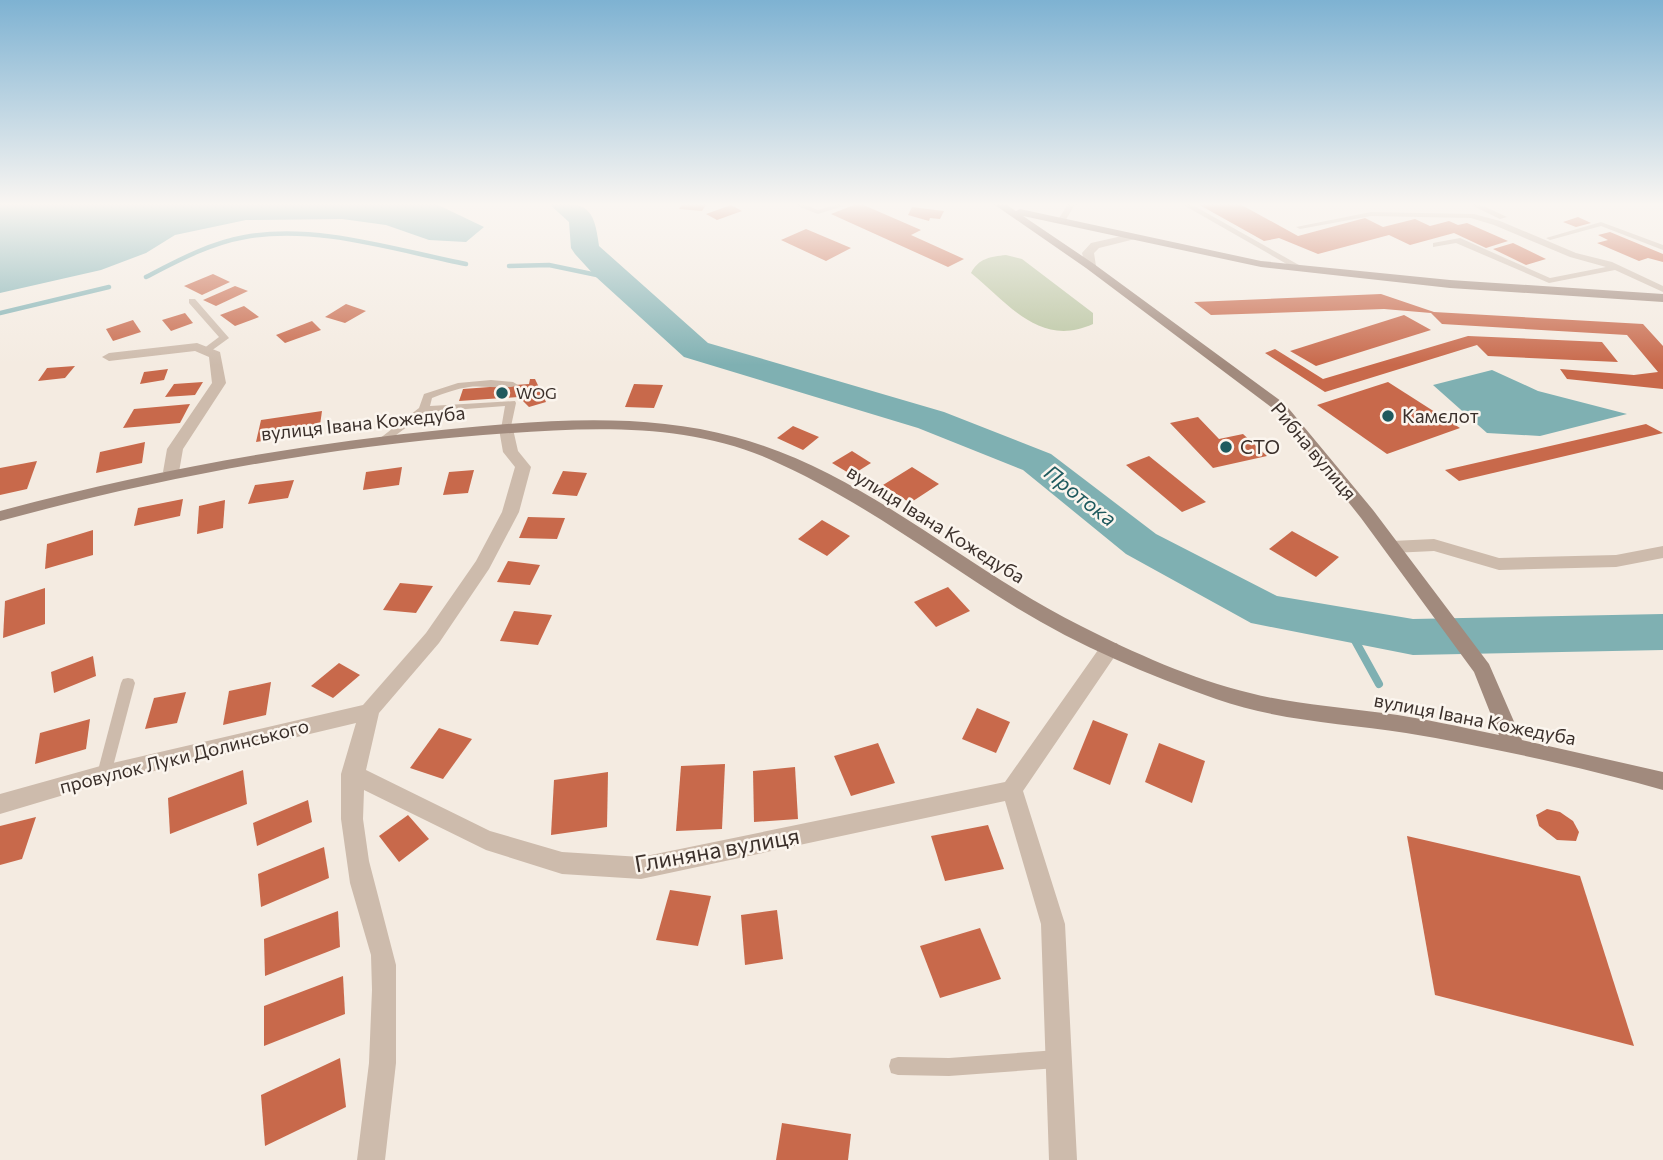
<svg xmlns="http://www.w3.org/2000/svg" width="1663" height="1160" font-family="Commissioner,sans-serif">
<rect width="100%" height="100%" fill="#f4ebe1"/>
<path fill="#b8c4a0" d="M 1006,255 L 1022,259 L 1093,313 L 1093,324 C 1040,348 1009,304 971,273 C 979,258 990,257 1006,255 Z"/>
<g fill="#7fb0b2">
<polygon points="0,203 434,203 484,227 466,242 429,240 386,225 342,219 246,220 175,235 146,253 101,270 0,293"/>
<polygon points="1492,370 1538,391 1627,414 1540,436 1487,433 1433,385"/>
</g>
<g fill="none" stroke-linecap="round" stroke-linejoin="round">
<g stroke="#7fb0b2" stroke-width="4.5">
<polyline points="509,266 549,265 616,279"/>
<path d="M 146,277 C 177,261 210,243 245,237 C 317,224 395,250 466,264"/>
<polyline points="0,313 109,287"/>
</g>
<polyline stroke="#7fb0b2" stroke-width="8" points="1347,626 1379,684"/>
<path fill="#7fb0b2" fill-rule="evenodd" d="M 548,203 C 587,203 594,206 599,246 L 708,343 L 944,412 L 1051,454 L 1156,534 L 1277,596 L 1413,619 L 1663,614 L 1663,650 L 1413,655 L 1251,623 L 1126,554 L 1023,470 L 918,428 L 684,357 L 596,277 L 575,254 L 571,248 L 569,222 Z"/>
</g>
<g fill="#c8694b">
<polygon points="683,203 707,203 702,211 679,209"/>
<polygon points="859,203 921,230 911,235 964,259 948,267 831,214"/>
<polygon points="1196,203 1238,203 1298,236 1365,218 1383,227 1415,219 1430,226 1449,221 1458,225 1467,223 1508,241 1486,248 1454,233 1410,245 1389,235 1318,254 1279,238 1264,241"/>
<polygon points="731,205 742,211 717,220 706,214"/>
<polygon points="912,207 944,211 940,219 930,218 929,221 908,215"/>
<polygon points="1578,217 1591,223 1576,227 1563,222"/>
<polygon points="806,229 851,248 826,261 781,240"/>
<polygon points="1610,232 1663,254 1663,262 1648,258 1639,261 1597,243 1608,240 1598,235"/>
<polygon points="1513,243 1546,259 1526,265 1493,249"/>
<polygon points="213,274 230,282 202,295 184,286"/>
<polygon points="235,286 248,291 216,306 203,300"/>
<polygon points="1381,294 1434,312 1643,324 1663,346 1663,389 1567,379 1560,369 1634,375 1658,372 1627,335 1442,324 1431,313 1384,309 1211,315 1194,302"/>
<polygon points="346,304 366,311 345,323 325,317"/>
<polygon points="244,306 259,317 235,326 220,315"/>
<polygon points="185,313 193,323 171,331 162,320"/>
<polygon points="1404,315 1431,330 1316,366 1290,351"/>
<polygon points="133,320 141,332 113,341 106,329"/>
<polygon points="312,321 321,330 285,343 276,335"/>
<polygon points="1468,336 1602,342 1618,362 1488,356 1477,345 1325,392 1265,353 1275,349 1323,379"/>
<polygon points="75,366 65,378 38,381 47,368"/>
<polygon points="168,369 164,380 140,384 144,372"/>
<polygon points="530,379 535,379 546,402 529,407 519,397 459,401 463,389 529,384"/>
<polygon points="203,382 195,395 165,397 174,384"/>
<polygon points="1388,382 1460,428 1387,454 1317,405"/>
<polygon points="634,384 663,385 654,408 625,407"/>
<polygon points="190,404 180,423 123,428 134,409"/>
<polygon points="322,411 319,432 256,442 261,420"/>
<polygon points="1198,417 1219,439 1243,434 1267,456 1213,468 1170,423"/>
<polygon points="1646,424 1663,433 1459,481 1445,470"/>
<polygon points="793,426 819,437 803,450 777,438"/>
<polygon points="145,442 142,463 96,473 100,452"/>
<polygon points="852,451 871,463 852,475 832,463"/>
<polygon points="1149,456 1206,502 1182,512 1126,465"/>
<polygon points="37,461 27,489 0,495 0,468"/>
<polygon points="402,467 399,485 363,490 366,472"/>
<polygon points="912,467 939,484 910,503 883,485"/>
<polygon points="474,470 468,493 443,495 449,472"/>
<polygon points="563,471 587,473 577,496 552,494"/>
<polygon points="294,480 288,498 248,504 255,485"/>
<polygon points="183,499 180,516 134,526 138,508"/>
<polygon points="225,500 223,528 197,534 199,506"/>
<polygon points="528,517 565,518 557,539 519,538"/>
<polygon points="822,520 850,536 827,556 798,539"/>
<polygon points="93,530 93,555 45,569 47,544"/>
<polygon points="1292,531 1339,557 1316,577 1269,549"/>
<polygon points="508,561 540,565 530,585 497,582"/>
<polygon points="400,583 433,586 416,613 383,610"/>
<polygon points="948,587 970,611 936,627 914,602"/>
<polygon points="45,588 45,624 3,638 5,601"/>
<polygon points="514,611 552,615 538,645 500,641"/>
<polygon points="93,656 96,676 54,693 51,672"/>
<polygon points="339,663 360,675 333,698 311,686"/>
<polygon points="271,682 266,715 223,725 229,691"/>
<polygon points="186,692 177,723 145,729 154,698"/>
<polygon points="977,708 1010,722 996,753 962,739"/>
<polygon points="90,719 86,749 35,764 40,733"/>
<polygon points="1093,720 1128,734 1110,785 1073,769"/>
<polygon points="439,728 472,739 443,779 410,768"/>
<polygon points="878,743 895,783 851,796 834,756"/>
<polygon points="1159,743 1205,761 1192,803 1145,782"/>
<polygon points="725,764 722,829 676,831 681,766"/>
<polygon points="795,767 798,819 754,822 753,771"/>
<polygon points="243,770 247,804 170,834 168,798"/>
<polygon points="608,772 607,827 551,835 554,780"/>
<polygon points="308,800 312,822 257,846 253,823"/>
<polygon points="1547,809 1560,812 1573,821 1579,832 1576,841 1557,840 1539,826 1536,815"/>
<polygon points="408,815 429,839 399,862 379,836"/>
<polygon points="36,817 22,859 0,865 0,826"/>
<polygon points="988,825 1004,869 945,881 931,836"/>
<polygon points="1407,836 1580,876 1634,1046 1435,995"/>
<polygon points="324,847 329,878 261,907 258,874"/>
<polygon points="670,890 711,896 698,946 656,940"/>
<polygon points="777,910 783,959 745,965 741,915"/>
<polygon points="338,911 340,947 265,976 264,939"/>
<polygon points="980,928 1001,979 940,998 920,946"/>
<polygon points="343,976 345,1014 264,1046 264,1006"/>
<polygon points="340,1058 346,1107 265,1146 261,1095"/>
<polygon points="782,1123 851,1134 848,1160 776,1160"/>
</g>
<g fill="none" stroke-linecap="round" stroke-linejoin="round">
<g fill="#cdbbac" fill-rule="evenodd">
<polygon points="790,203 801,203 818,210 839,204 843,206 818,214"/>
<polygon points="1069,203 1083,203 1074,206 1064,223 1058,223 1057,221"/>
<polygon points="1180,203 1189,203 1306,269 1299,271"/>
<polygon points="1467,203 1477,203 1507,217 1500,219"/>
<polygon points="1371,212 1474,214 1500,221 1576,253 1612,262 1663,286 1663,292 1615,270 1549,283 1456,243 1433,247 1433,243 1460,238 1550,278 1606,267 1570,257 1494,225 1471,218 1371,216 1300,229 1296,227"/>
<polygon points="1601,222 1663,245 1663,250 1601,226 1550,240 1546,238"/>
<polygon points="189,299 195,299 229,338 211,351 205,351 203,349 219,337 189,303"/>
<path d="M 491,380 L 513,382 L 518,385 C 510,390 482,385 469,387 C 456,389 444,393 432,398 L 430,406 L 515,401 L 516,403 L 510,431 L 502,431 L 501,429 L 505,406 L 427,412 L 388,441 L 380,441 L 379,439 L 419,408 L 424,394 L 458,383 Z"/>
<polygon points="128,678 133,679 135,683 111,774 109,779 104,780 99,779 97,774 121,683 123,679"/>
<polygon points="1057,1050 1064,1052 1066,1059 1064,1066 1057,1068 949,1076 898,1075 891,1073 889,1066 891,1059 898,1057 949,1058"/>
</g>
<g fill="#cdbbac" fill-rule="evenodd">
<polygon points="1131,234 1137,237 1135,239 1099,248 1094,253 1096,266 1086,268 1082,253 1091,243"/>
<polygon points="197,343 220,352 226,383 183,449 179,472 171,477 163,472 167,449 212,383 209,357 195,351 109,361 102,357 109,353"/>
<polygon points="506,425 513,429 518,451 531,467 519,512 489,569 439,643 379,713 366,770 490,831 562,852 641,857 1005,782 1103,643 1117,643 1119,648 1117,653 1023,791 1065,924 1077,1160 1049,1160 1041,924 1005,801 641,879 562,874 486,850 364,790 363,819 369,861 396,965 396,1063 385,1160 357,1160 369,1063 372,990 371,955 350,883 341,819 341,774 356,723 104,783 0,814 0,794 104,765 363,705 426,633 476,561 502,512 515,467 503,452 499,429"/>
<polygon points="1434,539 1499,558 1616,555 1663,546 1663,558 1616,567 1499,570 1434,551 1392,553 1384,547 1392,541"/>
</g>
<path fill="#a18a7d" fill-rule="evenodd" d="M 992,203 L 1004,203 L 1016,211 L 1020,209 L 1261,261 L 1450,280 L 1663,294 L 1663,302 L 1450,288 L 1261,267 L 1023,216 L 1094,264 L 1285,404 L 1373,510 L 1489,664 L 1522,740 L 1663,772 L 1663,790 C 1581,767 1490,747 1406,733 C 1342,723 1278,721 1216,699 C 1148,675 1079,646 1017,608 C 935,557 858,498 769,459 C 680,420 578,428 483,435 C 319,448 159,478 0,521 L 0,511 C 149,471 298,444 451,429 C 545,420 643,412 735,437 C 863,471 964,568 1081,626 C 1134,653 1192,679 1250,693 C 1293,704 1338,707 1383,713 C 1422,718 1461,727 1499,735 L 1474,672 L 1361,518 L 1275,410 L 1086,268 Z"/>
</g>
<linearGradient id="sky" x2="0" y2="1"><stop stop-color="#7eb2d2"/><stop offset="0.56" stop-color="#faf6f2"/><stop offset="1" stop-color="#faf6f2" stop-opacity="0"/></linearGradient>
<rect width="1663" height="365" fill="url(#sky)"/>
<g fill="#1f5a5e" stroke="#fbf5ee" stroke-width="2.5">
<circle cx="502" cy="393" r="7"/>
<circle cx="1388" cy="416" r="7"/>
<circle cx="1226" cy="447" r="7"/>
</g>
<g text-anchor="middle" stroke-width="5" stroke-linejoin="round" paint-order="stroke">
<g font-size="16" fill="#3b302b" stroke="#fbf5ee" text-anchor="start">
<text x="516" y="399">WOG</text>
</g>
<g font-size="19" fill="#3b302b" stroke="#fbf5ee" text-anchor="start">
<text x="1402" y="423">Камєлот</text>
<text x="1240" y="454">СТО</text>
</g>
<g font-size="19" fill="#3b302b" stroke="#fbf5ee">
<text transform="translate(363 423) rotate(-6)" y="7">вулиця Івана Кожедуба</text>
<text transform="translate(1314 451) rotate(50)" y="7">Рибна вулиця</text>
<text transform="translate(936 524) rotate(32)" y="7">вулиця Івана Кожедуба</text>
<text transform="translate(1475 719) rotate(11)" y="7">вулиця Івана Кожедуба</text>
<text transform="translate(184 756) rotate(-14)" y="7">провулок Луки Долинського</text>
</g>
<g font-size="21" font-style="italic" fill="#1f5a5e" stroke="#fbf5ee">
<text transform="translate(1080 496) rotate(38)" y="7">Протока</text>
</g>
<g font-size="23" fill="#3b302b" stroke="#fbf5ee">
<text transform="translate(717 850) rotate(-10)" y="8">Глиняна вулиця</text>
</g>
</g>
</svg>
